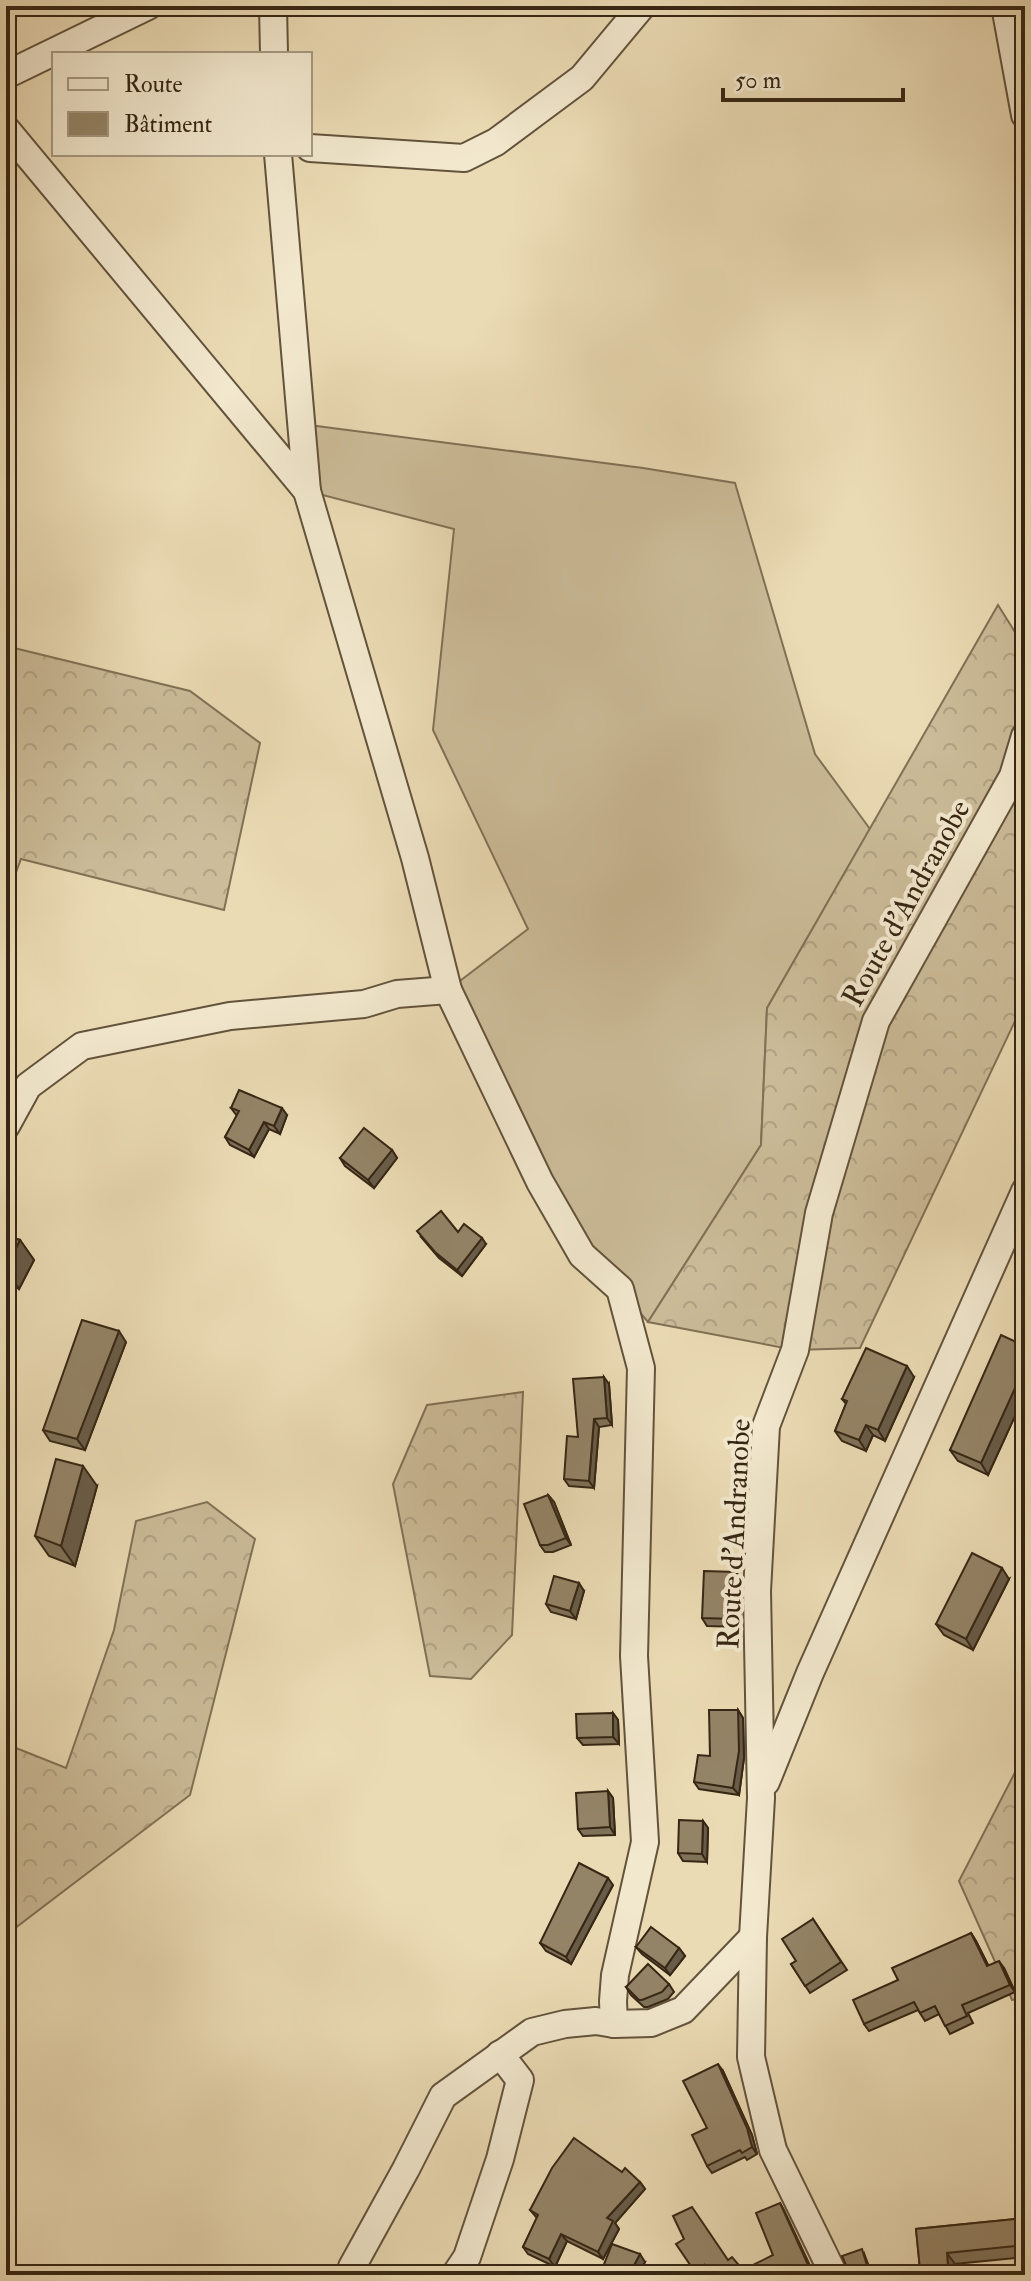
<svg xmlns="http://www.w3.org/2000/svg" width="1031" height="2281" font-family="'IM FELL Double Pica',serif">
<defs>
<pattern id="forest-crowns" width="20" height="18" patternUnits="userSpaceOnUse" patternTransform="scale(2)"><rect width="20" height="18" fill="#ccbc99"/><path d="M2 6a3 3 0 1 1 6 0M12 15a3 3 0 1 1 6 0" fill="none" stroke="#b0a183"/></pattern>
</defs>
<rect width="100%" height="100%" fill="#ebdbb4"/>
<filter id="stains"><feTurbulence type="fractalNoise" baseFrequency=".0025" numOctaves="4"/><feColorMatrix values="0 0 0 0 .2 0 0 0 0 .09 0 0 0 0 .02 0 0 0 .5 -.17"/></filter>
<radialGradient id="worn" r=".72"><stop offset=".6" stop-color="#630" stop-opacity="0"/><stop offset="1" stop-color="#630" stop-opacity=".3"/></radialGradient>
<polygon fill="#ccbc99" stroke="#817156" stroke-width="2" points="301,424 643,468 735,483 815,754 870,829 767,1008 761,1145 648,1322 620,1289 582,1255 448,990 528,929 433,730 454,529 307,491"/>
<g fill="url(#forest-crowns)" stroke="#817156" stroke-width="2">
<polygon points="998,605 1025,648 1025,1000 860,1348 795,1350 648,1322 761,1145 767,1008"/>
<polygon points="6,646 190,691 260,743 224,910 21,859 6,899"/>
<polygon points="523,1392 512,1635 471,1679 430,1676 393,1484 427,1405"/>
<polygon points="207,1502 255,1539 190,1795 6,1935 6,1744 66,1768 114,1630 136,1521"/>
<polygon points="1025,1753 1025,1998 1012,2000 959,1881"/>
</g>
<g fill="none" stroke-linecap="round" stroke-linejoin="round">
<g stroke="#63533c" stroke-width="30">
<g id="minor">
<polyline points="273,6 274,54"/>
<polyline points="1005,6 1025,115"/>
<polyline points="6,75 148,6"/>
<polyline points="6,129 307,491"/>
<polyline points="310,148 464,158 496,142 582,78 642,6"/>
<polyline points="278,154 307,491 415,858 448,990 540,1182 582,1255 620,1289 641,1368 634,1656 645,1842 615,1975 613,2001 614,2024 651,2023 683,2010 753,1937"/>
<polyline points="6,1126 28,1086 82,1046 230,1016 364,1004 397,994 448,990"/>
<polyline points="766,1782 810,1673 1025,1191"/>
<polyline points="350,2275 352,2267 406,2169 443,2096 532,2032 565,2024 596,2021 614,2024"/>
<polyline points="455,2275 467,2257 500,2159 520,2080 500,2054"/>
<polyline points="834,2275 773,2150 751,2057 753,1937 761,1798 757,1591 766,1426 795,1350 819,1213 876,1021 1013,776 1025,736"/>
</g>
</g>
<use href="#minor" stroke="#f2e8ce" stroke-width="26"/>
</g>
<g fill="#7f7259" stroke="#362614" stroke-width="2">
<polygon points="231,1108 287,1115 280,1134 269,1129 254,1157 230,1145 225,1137 237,1116"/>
<polygon points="392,1150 397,1158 374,1188 345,1166 340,1158"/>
<polygon points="458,1232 486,1244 462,1276 439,1258 421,1237"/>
<polygon points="6,1236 20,1240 34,1260 19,1289 7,1280 6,1282"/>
<polygon points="126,1342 85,1450 50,1441 43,1430"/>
<polygon points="1025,1346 1025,1394 988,1475 958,1461 950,1450"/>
<polygon points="914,1377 885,1441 873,1435 866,1451 842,1441 835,1431 846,1404 842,1399"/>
<polygon points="609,1384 612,1425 599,1427 594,1488 569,1486 564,1479"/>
<polygon points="97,1486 75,1566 49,1556 35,1536"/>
<polygon points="548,1495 554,1502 571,1545 553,1552 545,1552 540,1545"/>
<polygon points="736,1572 741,1579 740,1627 707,1626 702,1618"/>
<polygon points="1009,1579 973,1650 944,1635 936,1624"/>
<polygon points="584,1591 576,1619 551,1612 546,1604"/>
<polygon points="738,1710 743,1718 744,1758 739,1795 699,1789 694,1782"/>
<polygon points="613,1713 618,1720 619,1744 583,1745 577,1738"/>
<polygon points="608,1791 613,1798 615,1835 583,1836 578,1829"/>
<polygon points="703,1821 708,1828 707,1862 683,1861 678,1853"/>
<polygon points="613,1885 571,1964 546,1951 540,1943"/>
<polygon points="813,1919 847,1970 810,1993 791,1964 796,1961"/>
<polygon points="971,1933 976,1941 988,1965 1004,1968 1015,1992 968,2013 973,2023 950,2034 939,2014 925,2021 918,2010 869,2031 864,2024 898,1980"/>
<polygon points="636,1947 679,1948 685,1956 670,1975 642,1954"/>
<polygon points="669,1984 674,1992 668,1999 648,2007 644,2007 631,1995 626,1987"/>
<polygon points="723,2071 752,2135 757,2154 747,2160 745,2157 712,2173 707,2166 707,2128"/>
<polygon points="622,2172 640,2182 645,2189 615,2223 619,2229 603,2259 567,2241 555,2267 528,2254 523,2247 537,2218 530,2210"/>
<polygon points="1025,2218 1025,2257 955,2264 956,2275 924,2275 920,2269 916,2229"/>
<polygon points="864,2253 871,2272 863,2275 846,2275"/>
<polygon points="645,2262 638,2275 610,2275 603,2267"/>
</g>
<g fill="#685c48" stroke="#362614" stroke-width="2">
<polygon points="282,1108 287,1115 280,1134 274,1126"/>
<polygon points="264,1122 269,1129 254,1157 249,1150"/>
<polygon points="392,1150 397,1158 374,1188 368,1180"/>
<polygon points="482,1238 486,1244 462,1276 457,1270"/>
<polygon points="20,1240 34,1260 19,1289 6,1269 6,1268"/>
<polygon points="119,1331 126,1342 85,1450 77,1439"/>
<polygon points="907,1366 914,1377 885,1441 878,1430"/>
<polygon points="1025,1366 1025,1394 988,1475 981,1463"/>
<polygon points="604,1377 609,1384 612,1425 607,1418"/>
<polygon points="594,1419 599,1427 594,1488 589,1481"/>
<polygon points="866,1425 873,1435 866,1451 859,1440"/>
<polygon points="83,1466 97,1486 75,1566 61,1546"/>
<polygon points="548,1495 554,1502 571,1545 566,1538"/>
<polygon points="1002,1568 1009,1579 973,1650 966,1639"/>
<polygon points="736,1572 741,1579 740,1627 734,1619"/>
<polygon points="579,1583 584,1591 576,1619 570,1611"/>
<polygon points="738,1710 743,1718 744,1758 739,1795 733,1788"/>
<polygon points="613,1713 618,1720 619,1744 613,1737"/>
<polygon points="608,1791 613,1798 615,1835 610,1827"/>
<polygon points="703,1821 708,1828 707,1862 702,1854"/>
<polygon points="608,1878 613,1885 571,1964 566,1957"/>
<polygon points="971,1933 976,1941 992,1973 987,1966"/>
<polygon points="679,1948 685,1956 670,1975 665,1968"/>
<polygon points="999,1961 1004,1968 1015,1992 1010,1985"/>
<polygon points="718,2064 723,2071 752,2135 757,2154 752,2147"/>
<polygon points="640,2182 645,2189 615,2223 619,2229 603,2259 598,2252 607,2218"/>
<polygon points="780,2203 784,2210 813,2272 808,2265"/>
<polygon points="561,2234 567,2241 555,2267 549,2259"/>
<polygon points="947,2253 955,2264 956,2275 954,2275 948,2266"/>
<polygon points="640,2254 645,2262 638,2275 629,2275"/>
<polygon points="705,2265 710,2272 709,2275 702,2275"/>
</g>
<g fill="#948467" stroke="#362614" stroke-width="2">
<polygon points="239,1090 282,1108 274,1126 264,1122 249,1150 225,1137 239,1111 231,1108"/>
<polygon points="364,1128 392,1150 368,1180 340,1158"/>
<polygon points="441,1211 458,1232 464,1224 482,1238 457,1270 435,1252 417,1231"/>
<polygon points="6,1236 20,1240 6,1268"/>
<polygon points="82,1320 119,1331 77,1439 43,1430"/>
<polygon points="1001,1335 1025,1346 1025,1366 981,1463 950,1450"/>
<polygon points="866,1348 907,1366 878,1430 866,1425 859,1440 835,1431 847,1401 842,1399"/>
<polygon points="604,1377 607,1418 594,1419 589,1481 564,1479 567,1436 578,1437 573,1379"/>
<polygon points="56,1459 83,1466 61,1546 35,1536"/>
<polygon points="548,1495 566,1538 548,1545 540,1545 524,1504"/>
<polygon points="972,1553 1002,1568 966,1639 936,1624"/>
<polygon points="704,1571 736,1572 734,1619 702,1618"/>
<polygon points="554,1576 579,1583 570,1611 546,1604"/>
<polygon points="709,1710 738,1710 739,1751 733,1788 694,1782 698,1755 710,1756"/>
<polygon points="613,1713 613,1737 577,1738 576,1714"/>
<polygon points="608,1791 610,1827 578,1829 576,1793"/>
<polygon points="679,1820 703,1821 702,1854 678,1853"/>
<polygon points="579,1863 608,1878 566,1957 540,1943"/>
<polygon points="813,1919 841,1962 805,1986 791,1964 796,1961 782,1939"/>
<polygon points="651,1927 679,1948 665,1968 636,1947"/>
<polygon points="971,1933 987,1966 999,1961 1010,1985 962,2005 967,2016 945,2026 935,2006 920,2013 914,2002 864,2024 853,2000 898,1980 892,1968"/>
<polygon points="648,1964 669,1984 662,1992 642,2000 639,2000 626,1987"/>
<polygon points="718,2064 747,2128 752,2147 742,2153 740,2150 707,2166 692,2135 707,2128 683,2081"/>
<polygon points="574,2138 622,2172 625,2168 640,2182 607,2218 613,2221 598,2252 561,2234 549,2259 523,2247 538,2215 530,2210 552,2168"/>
<polygon points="780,2203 808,2265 815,2275 713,2275 705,2265 702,2275 697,2275 676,2244 684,2239 673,2216 692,2207 728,2260 732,2257 743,2270 773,2255 756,2213"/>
<polygon points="1025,2218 1025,2245 947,2253 948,2266 920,2269 916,2229"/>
<polygon points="612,2244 640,2254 629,2275 625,2275 603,2267"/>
<polygon points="862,2249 868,2269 846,2275 846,2265 842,2256"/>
</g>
<g text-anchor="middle" stroke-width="8" stroke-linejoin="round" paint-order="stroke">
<g font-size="30" fill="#362614" stroke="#f2e8ce">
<text transform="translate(906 903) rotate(-61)" y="10">Route d'Andranobe</text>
<text transform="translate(734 1534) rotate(-87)" y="10">Route d'Andranobe</text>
</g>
</g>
<rect width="1031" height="2281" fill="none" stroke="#ebdbb4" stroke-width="32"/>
<rect x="8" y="8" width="1015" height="2265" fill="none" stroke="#362614" stroke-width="4"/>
<rect x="16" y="16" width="999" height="2249" fill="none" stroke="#362614" stroke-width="2"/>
<rect x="52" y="52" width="260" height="104" fill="#f2e8ce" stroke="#a79a84" stroke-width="2"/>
<rect x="68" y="78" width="40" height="12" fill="#f2e8ce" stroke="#a79a84" stroke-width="2"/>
<text x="124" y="92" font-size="24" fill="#362614">Route</text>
<rect x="68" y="112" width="40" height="24" fill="#948467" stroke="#a79a84" stroke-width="2"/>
<text x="124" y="132" font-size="24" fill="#362614">Bâtiment</text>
<path d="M723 88v12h180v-12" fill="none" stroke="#362614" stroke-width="4"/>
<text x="735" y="88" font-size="24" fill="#362614" stroke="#f2e8ce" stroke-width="6" paint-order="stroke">50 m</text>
<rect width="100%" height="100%" filter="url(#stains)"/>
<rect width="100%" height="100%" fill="url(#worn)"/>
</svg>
